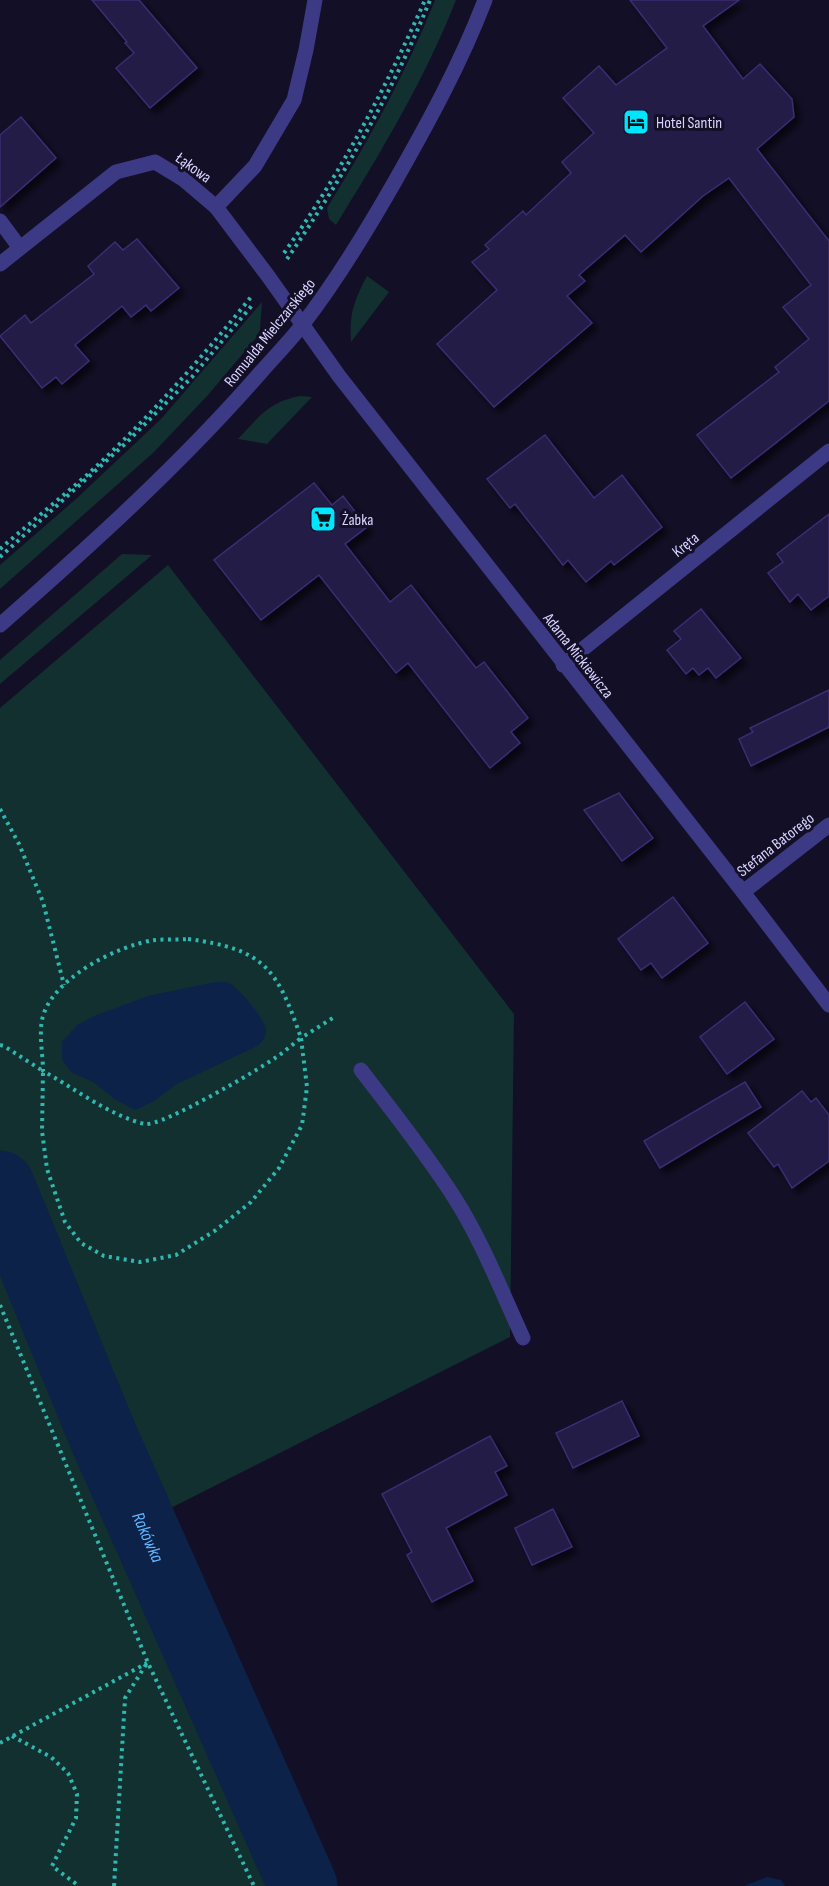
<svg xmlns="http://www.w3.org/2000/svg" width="829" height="1886" font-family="'Sofia Sans Condensed',sans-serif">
<defs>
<filter id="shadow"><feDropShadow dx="5.5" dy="5.5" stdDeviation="3" flood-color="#0009"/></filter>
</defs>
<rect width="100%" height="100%" fill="#130f26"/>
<g fill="#12302f">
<path d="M 435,0 L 456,0 C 425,79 381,152 336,225 L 329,219 L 327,208 C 368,142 406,73 435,0 Z"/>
<path d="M 367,276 L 389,292 L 351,342 C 349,313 354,301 367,276 Z"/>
<polygon points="262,302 260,330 256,338 208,395 154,452 0,589 0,565 76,499 161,419"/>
<path d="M 300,396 L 312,397 L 267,444 L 238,439 C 259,417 268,402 300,396 Z"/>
<polygon points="122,554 152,555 0,684 0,660"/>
<polygon points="168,565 514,1014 510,1337 151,1518 315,1886 0,1886 0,708"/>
</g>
<g fill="#0c2248">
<path d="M 215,982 C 220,982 225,981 229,983 C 239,988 268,1022 266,1032 C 266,1037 261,1042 259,1045 L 177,1084 L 154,1101 L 135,1110 L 116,1100 L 93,1082 L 71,1072 L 62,1059 L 62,1042 L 77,1025 L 94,1016 L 148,996 Z"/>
<polygon points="767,1877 781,1880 785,1886 744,1886"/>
</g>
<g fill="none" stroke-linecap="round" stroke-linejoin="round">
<path stroke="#0c2248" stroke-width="69" id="s1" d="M 0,1185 L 103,1436 L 303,1886"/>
</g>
<g fill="#241b47" stroke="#3b2d73" stroke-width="1.5" filter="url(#shadow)">
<polygon points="92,0 139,0 197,68 150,108 116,68 134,53 125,43 127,42"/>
<polygon points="630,0 739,0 703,26 743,79 760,64 792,99 794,117 757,149 829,241 829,401 731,478 697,435 779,372 775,367 809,339 783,307 811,285 729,178 703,196 641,252 625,235 579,275 585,281 567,296 592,323 494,407 437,344 497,290 472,262 489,249 485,245 523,211 526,215 571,173 562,162 594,133 563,98 599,66 616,85 667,48"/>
<polygon points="21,117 56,158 0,207 0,135"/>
<polygon points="137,239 179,288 151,311 146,305 131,317 122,306 75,345 89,361 62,384 56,377 42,388 0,336 25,315 31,323 94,274 88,266 115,242 123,250"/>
<polygon points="545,435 594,498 622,475 662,527 614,565 611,561 586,582 568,560 563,565 515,504 510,508 487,479"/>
<polygon points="314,483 332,505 343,496 367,527 345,544 390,602 411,585 476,668 484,662 528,718 511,732 520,743 490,768 408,663 396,673 319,575 261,620 214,560"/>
<polygon points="829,514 829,596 811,610 798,594 790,602 768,573 783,562 777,554"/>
<polygon points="701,609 741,658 716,678 708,668 699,675 693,668 686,674 667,650 681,639 674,631"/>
<polygon points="829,690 829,727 751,766 739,739 753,732 750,728"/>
<polygon points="619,793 653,838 622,861 584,810"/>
<polygon points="673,897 708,943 662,978 651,963 641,970 618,939"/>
<polygon points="745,1002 774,1039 727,1074 700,1037"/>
<polygon points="745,1082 761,1107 660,1168 644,1141"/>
<polygon points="802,1091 811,1102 816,1098 829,1115 829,1161 792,1188 778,1164 774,1167 748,1133"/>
<polygon points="622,1401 639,1436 573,1468 556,1433"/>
<polygon points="490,1436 507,1466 495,1472 507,1495 446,1528 473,1581 432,1602 407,1555 412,1552 382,1494"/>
<polygon points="553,1509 572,1547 532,1565 515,1528"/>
</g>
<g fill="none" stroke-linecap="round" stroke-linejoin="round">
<g stroke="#2fb8b0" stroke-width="4" stroke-dasharray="3 4.5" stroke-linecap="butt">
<path d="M 284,253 C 340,174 386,88 425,0"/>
<path d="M 287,259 C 343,177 393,92 430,0"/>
<path d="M 0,549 C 29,524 58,500 87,475 C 146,421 200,360 251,297"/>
<polyline points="0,557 126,443 192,377 254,303"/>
<polyline points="0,809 19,844 43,902 64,985"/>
<path d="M 188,939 C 264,949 277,968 301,1038 C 292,1045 284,1052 275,1058 C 258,1070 161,1127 145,1124 C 110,1116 74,1088 43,1071 C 43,1055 39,1036 42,1020 C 50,979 118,945 155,940 C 166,939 177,940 188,939 Z"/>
<polyline points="0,1045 4,1046 43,1071 42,1131 47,1169 65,1222 81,1243 104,1256 140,1262 176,1255 216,1230 251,1202 279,1168 302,1125 307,1087 301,1038 336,1016"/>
<polyline points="0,1305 148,1663 254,1886"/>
<polyline points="12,1736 51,1757 68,1773 77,1794 76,1818 52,1866 79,1886"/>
<polyline points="0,1743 147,1663"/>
<polyline points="114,1886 125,1698 147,1663"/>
</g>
<g stroke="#3d3a85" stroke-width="15">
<polyline points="216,207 255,166 294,100 306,50 315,0"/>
<polyline points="0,221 20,248"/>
<polyline points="0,264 116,172 155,162 183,179 216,207 268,276 339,376 743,892 829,1005"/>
<path d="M 0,625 C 91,545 181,464 261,372 C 275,356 290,341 303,324 C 337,280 366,232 394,183 C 428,123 460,65 485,0"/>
<polyline points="563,665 829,451"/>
<polyline points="743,892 829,825"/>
<path d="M 361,1070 C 393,1112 426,1153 454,1197 C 482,1241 501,1290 523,1338"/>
</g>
</g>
<defs>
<g id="hotel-square" transform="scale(1.35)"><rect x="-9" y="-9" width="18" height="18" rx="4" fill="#00e5ff" stroke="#130f26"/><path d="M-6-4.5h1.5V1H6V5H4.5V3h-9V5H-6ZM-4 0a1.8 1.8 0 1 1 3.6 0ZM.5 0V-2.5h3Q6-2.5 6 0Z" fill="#111"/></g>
<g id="supermarket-square" transform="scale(1.35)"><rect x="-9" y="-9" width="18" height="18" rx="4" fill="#00e5ff" stroke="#130f26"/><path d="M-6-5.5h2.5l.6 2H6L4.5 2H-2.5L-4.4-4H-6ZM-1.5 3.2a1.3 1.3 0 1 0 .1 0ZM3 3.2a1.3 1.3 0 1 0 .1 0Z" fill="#111"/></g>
</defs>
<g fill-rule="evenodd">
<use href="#hotel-square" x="636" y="122"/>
<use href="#supermarket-square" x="323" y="519"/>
</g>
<g text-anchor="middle" stroke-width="6" stroke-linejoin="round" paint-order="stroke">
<g font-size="16" fill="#d9d4ff" stroke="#130f26" text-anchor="start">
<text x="656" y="128">Hotel Santin</text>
<text x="342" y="525">Żabka</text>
</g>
<g font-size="16" fill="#d9d4ff" stroke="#130f26">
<text transform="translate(194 167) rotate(36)" y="6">Łąkowa</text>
<text transform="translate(269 332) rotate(-51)" y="6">Romualda Mielczarskiego</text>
<text transform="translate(685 544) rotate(-39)" y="6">Kręta</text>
<text transform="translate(579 655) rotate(52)" y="6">Adama Mickiewicza</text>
<text transform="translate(775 844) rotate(-38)" y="6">Stefana Batorego</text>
</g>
<g font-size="18" font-style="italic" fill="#62b6ff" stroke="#130f26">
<text dy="6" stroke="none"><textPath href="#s1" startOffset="382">Rakówka</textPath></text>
</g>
</g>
</svg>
